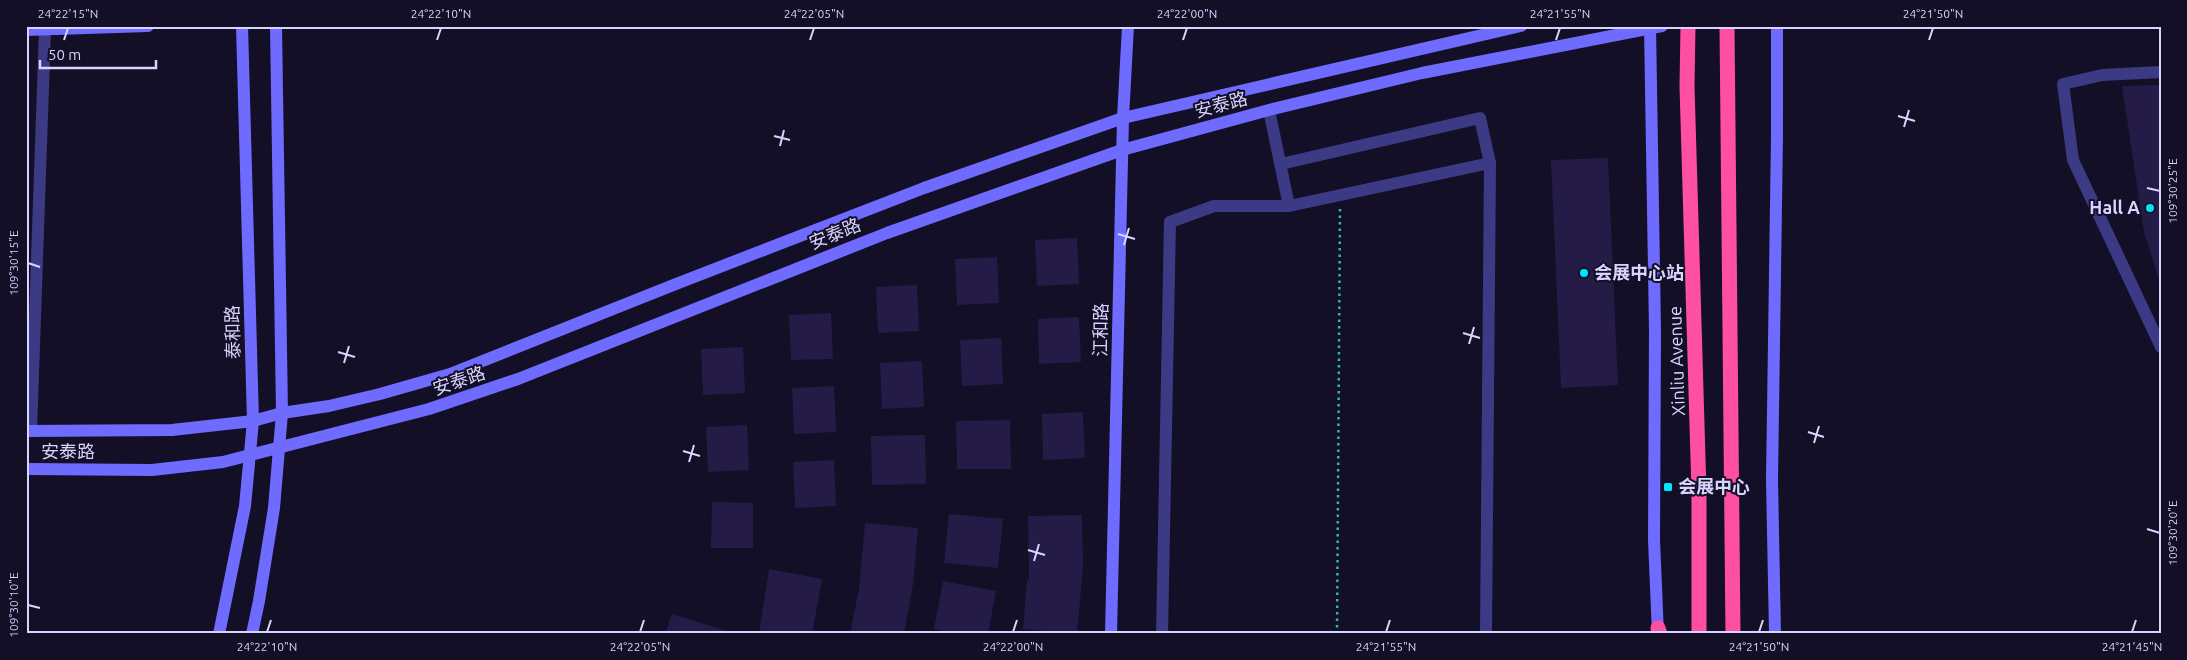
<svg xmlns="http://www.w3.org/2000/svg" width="2187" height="660" font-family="Ubuntu,'Noto Sans SC',sans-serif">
<rect width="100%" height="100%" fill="#130f26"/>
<g fill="#241b47">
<polygon points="2161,85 2161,277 2158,277 2144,232 2122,86"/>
<polygon points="1608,158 1618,385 1561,388 1551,160"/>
<polygon points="1077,238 1079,284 1037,286 1035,240"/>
<polygon points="997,257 999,303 957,305 955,259"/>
<polygon points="917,285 919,331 878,333 876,287"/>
<polygon points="831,313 833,359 791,360 789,315"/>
<polygon points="1079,317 1081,362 1039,364 1038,319"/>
<polygon points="1001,338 1003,384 962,386 960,340"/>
<polygon points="743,347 745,393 703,395 701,349"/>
<polygon points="922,361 924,407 882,409 880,363"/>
<polygon points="834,386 836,432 794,434 792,388"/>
<polygon points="1083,412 1085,458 1043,460 1042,414"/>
<polygon points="1010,420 1011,469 957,469 956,421"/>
<polygon points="747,425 749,470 708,472 706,427"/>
<polygon points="925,435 926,484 872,485 871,436"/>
<polygon points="834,460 836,506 795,508 793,462"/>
<polygon points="712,502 753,503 753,548 711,548"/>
<polygon points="949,514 1003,519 998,568 944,563"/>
<polygon points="1082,515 1083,567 1077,634 1023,629 1027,580 1029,581 1028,516"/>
<polygon points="865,523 918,528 913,584 904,634 850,634 859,589"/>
<polygon points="769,569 822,579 812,634 759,634"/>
<polygon points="943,581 996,591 988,634 959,634 934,629"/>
<polygon points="672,614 727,631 726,634 665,634"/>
</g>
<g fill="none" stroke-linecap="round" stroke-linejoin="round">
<polyline stroke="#2fb8b0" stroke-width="2.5" stroke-dasharray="2.5 4" stroke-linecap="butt" points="1337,634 1340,208"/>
<g stroke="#3d3a85" stroke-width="12">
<polyline points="2161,72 2102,75 2063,84 2073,160 2161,347"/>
<polyline points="1269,110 1289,206 1490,163"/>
<polyline points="1281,164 1480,118 1490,163 1486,634"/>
<polyline points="31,431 45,30"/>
<polyline points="1162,634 1170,222 1214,206 1289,206"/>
</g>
<g stroke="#6f6bff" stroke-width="12">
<polyline points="1650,26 1655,331 1654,540 1658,634"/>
<polyline points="26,30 148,26"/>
<polyline points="26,431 172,430 253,421 282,413 329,406 380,394 450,374 676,284 924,188 1123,118 1521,26"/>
<polyline points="26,469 152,470 223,462 429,409 518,379 887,233 1122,150 1269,110 1422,73 1662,26"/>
<polyline points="219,634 245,506 253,421 242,26"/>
<polyline points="252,634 259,601 274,508 282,413 276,26"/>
<polyline points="1111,634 1123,118 1128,26"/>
<polyline points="1775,634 1772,480 1777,135 1777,26"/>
</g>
<g stroke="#ff4fa3" stroke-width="15">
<polyline points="1688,26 1687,86 1699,492 1699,634"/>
<polyline points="1727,26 1733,634"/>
<polyline points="1658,628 1660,634"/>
</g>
</g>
<path fill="none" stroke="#d9d4ff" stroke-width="2" d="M 64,40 L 68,28M 437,40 L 441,28M 810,40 L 814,28M 1183,40 L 1187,28M 1556,40 L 1560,28M 1929,40 L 1933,28M 1898,116 L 1915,121M 1904,127 L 1909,110M 774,136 L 790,140M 780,146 L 784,130M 2147,188 L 2160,191M 1118,234 L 1135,239M 1124,245 L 1129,228M 28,263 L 40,267M 1463,333 L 1480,338M 1469,344 L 1474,327M 338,352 L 355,357M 344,363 L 349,346M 1808,432 L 1824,437M 1814,443 L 1819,426M 683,451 L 700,456M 689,462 L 694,445M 2147,529 L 2160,533M 1028,550 L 1045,555M 1034,561 L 1039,544M 28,605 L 40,608M 267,632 L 271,620M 640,632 L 644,620M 1013,632 L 1017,620M 1386,632 L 1390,620M 1759,632 L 1763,620M 2132,632 L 2136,620"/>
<g fill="#00e5ff" stroke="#130f26" stroke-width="2">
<circle cx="2150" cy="208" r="5"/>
<circle cx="1584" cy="273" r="5"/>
<rect x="1663" y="482" width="10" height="10" rx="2.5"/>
</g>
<g text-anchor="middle" stroke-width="4" stroke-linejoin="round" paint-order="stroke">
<g font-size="18" fill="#d9d4ff" stroke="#130f26">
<text transform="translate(1221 105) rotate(-15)" y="6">安泰路</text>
<text transform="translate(835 234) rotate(-22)" y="6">安泰路</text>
<text transform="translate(1101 330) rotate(-89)" y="6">江和路</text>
<text transform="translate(233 332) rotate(-91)" y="6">泰和路</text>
<text transform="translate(1677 361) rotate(-92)" y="6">Xinliu Avenue</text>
<text transform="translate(459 381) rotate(-19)" y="6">安泰路</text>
<text x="68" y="458">安泰路</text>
</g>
<g font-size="18" font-weight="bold" fill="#d9d4ff" stroke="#130f26" text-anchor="start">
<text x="2140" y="214" text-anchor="end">Hall A</text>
<text x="1594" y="279">会展中心站</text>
<text x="1678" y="493">会展中心</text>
</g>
</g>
<rect width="2187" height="660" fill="none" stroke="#130f26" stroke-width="55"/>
<path d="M40 60v8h116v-8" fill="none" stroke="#d9d4ff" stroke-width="2.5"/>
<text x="48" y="60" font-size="15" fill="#d9d4ff" stroke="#130f26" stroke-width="4" paint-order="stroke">50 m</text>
<rect x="28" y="28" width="2132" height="604" fill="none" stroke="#d9d4ff" stroke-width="2"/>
<g font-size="12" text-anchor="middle" fill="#d9d4ff">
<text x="68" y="18">24°22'15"N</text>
<text x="441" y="18">24°22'10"N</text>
<text x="814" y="18">24°22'05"N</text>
<text x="1187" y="18">24°22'00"N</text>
<text x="1560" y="18">24°21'55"N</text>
<text x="1933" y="18">24°21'50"N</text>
<text transform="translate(2173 191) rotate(-90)" y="4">109°30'25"E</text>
<text transform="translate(14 263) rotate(-90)" y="4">109°30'15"E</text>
<text transform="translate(2173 533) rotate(-90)" y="4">109°30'20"E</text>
<text transform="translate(14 605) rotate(-90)" y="4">109°30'10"E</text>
<text x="267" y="651">24°22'10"N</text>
<text x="640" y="651">24°22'05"N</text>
<text x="1013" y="651">24°22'00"N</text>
<text x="1386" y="651">24°21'55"N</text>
<text x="1759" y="651">24°21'50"N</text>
<text x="2132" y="651">24°21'45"N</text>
</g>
</svg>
